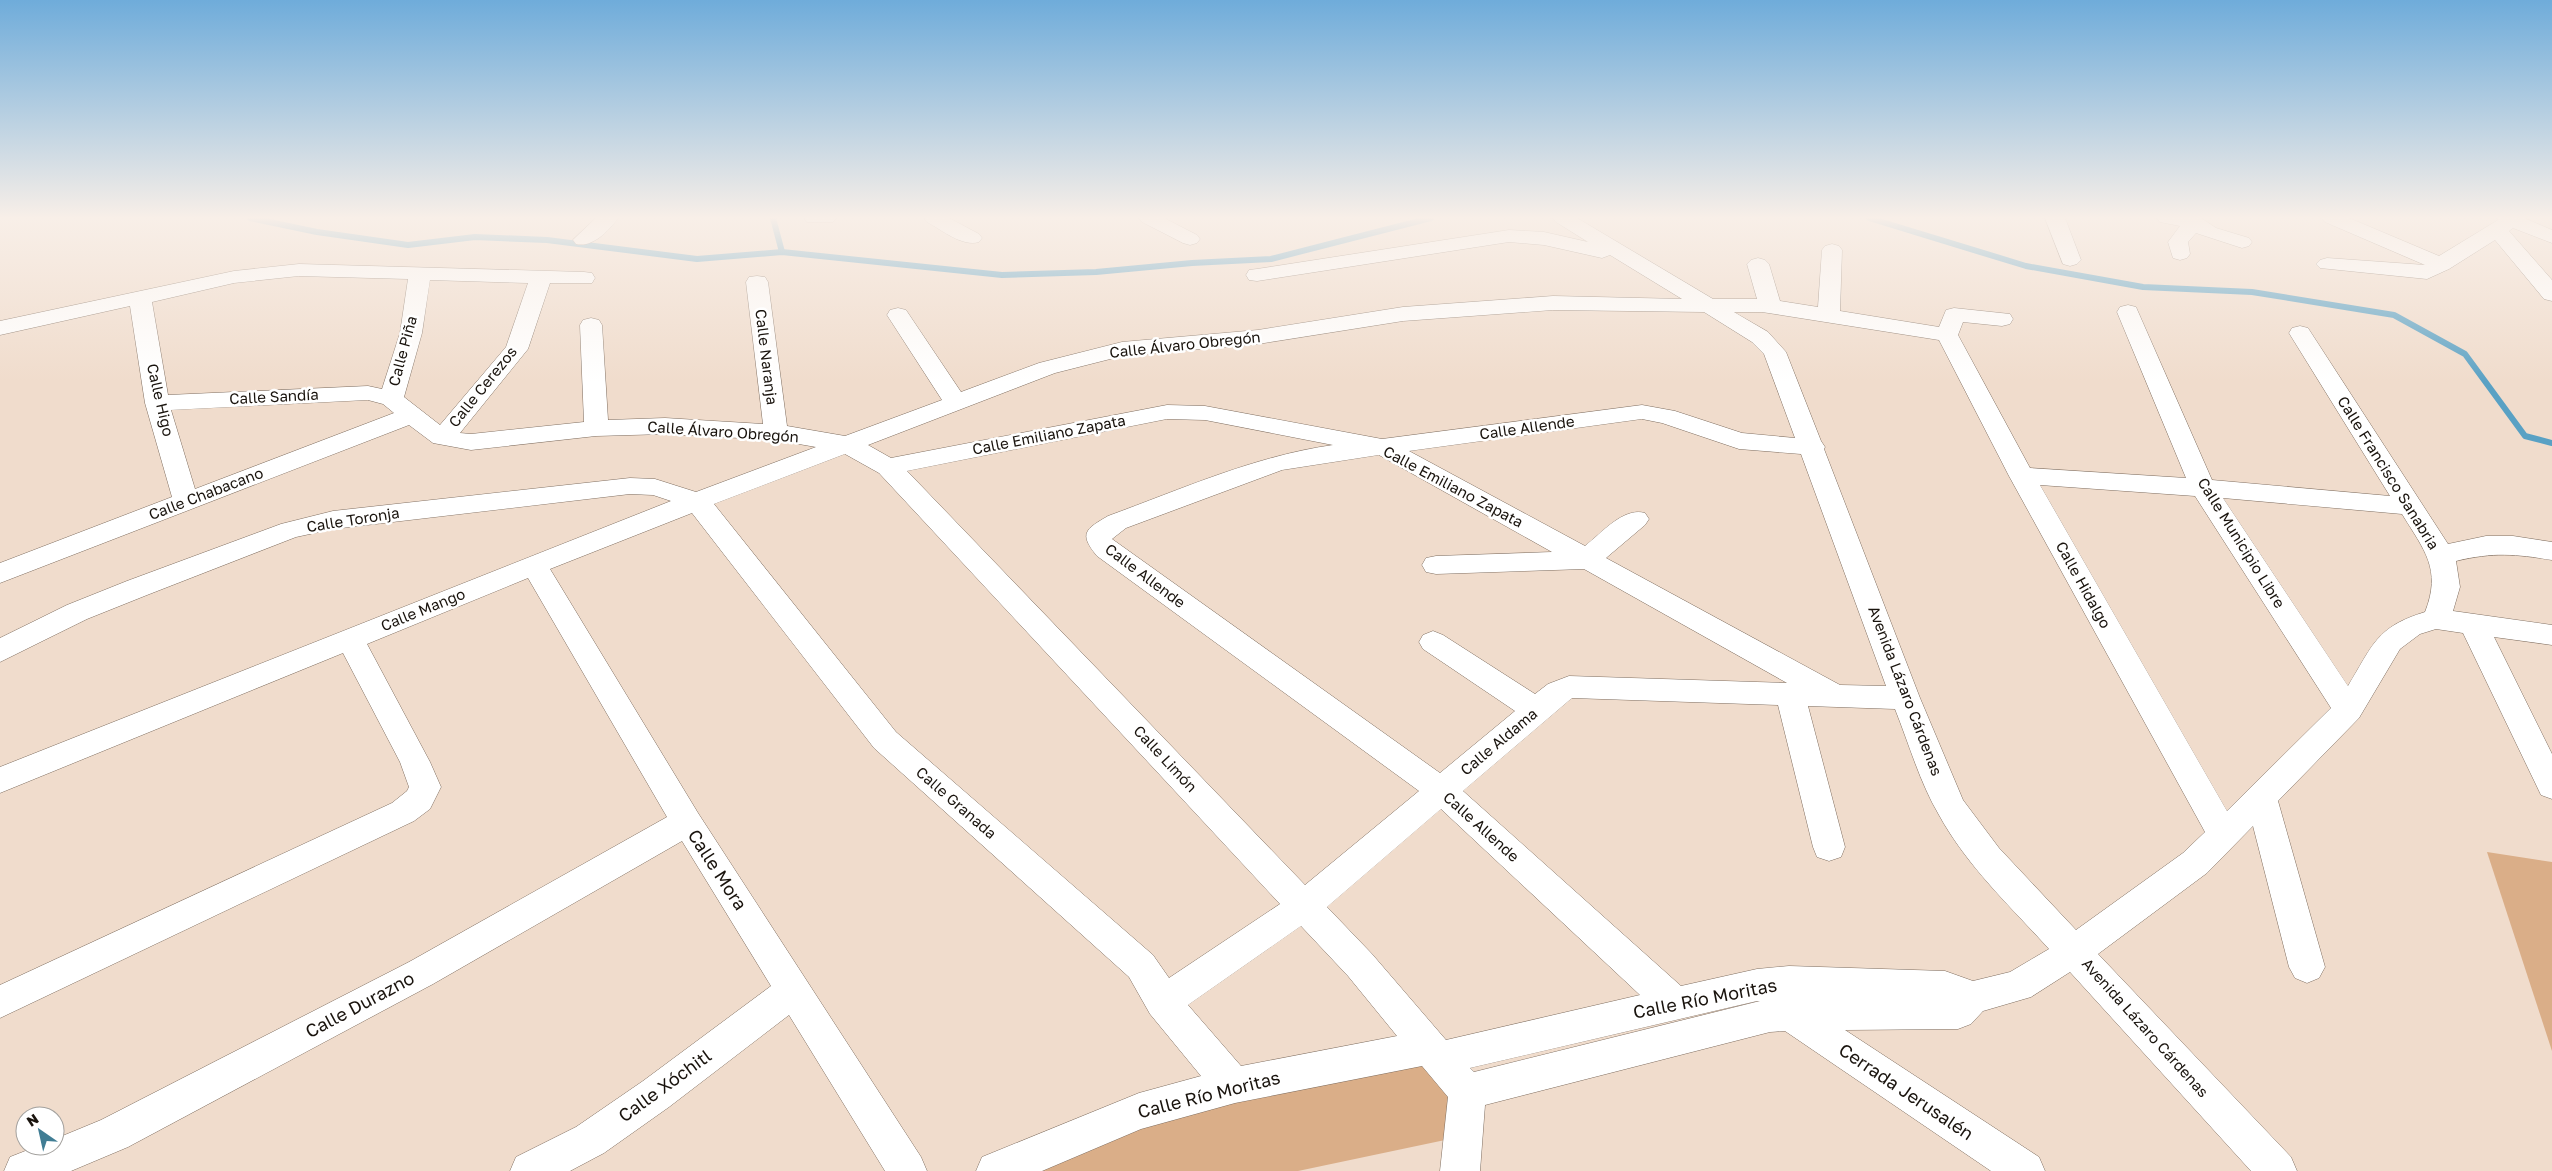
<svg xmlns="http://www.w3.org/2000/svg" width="2552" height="1171" font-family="'Golos Text',sans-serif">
<rect width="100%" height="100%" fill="#f0dccc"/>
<g fill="#daae88">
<polygon points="2487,852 2552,862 2552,1051"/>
<polygon points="1432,1050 1464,1136 1298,1171 1020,1171 1141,1117"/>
</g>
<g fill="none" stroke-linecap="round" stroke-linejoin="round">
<g stroke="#59a1c4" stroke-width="6">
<polyline points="250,218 317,232 408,245 475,237 547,240 697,259 782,252 1002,275 1096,272 1192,263 1271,259 1431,218"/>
<polyline points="773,218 782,252"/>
<polyline points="1869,218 2026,266 2143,287 2252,292 2394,315 2465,354 2525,436 2552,443"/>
</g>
<g stroke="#7f6e60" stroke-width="1">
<g id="minor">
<path d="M 596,218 L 618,218 C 609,231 592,248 576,244 L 573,240 Z"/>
<polygon points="804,218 836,218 833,222 807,222"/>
<path d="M 924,218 L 949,218 L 979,234 L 982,238 L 979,242 C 962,247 942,230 927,222 Z"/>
<polygon points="1139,218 1164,218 1197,235 1200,239 1197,243 1190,245 1183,243 1142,222"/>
<path d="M 1553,218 L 1577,218 L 1713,299 L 1757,299 L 1747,264 L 1751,260 L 1758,258 L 1765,260 L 1769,264 L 1780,301 L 1818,307 L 1822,250 L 1825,246 L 1832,244 L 1839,246 L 1842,250 L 1840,311 L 1939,327 L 1946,310 L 1954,308 L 2010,314 L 2013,319 L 2010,324 L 2002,326 L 1963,322 L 1958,335 L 2030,468 L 2186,478 L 2117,312 L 2120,307 L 2128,305 L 2136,307 L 2212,480 L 2390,496 L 2289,333 L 2292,328 L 2300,326 L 2308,328 L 2448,544 L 2486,536 L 2513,536 L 2552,542 L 2552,560 C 2515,554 2494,552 2456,561 L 2460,587 L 2453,611 L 2552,625 L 2552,645 L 2494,637 L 2552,754 L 2552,799 L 2541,795 L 2463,633 L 2436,629 L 2420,634 L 2400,649 L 2359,718 L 2278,801 L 2325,967 L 2319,978 L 2307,983 L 2295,978 L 2289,967 L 2253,826 L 2207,873 L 2098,954 L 2291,1157 L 2297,1171 L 2251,1171 L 2070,972 L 2031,997 L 1983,1011 L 1971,1024 L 1958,1029 L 1845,1030 L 2039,1157 L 2045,1171 L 1991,1171 L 1785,1031 L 1770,1032 L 1485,1105 L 1480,1171 L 1440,1171 L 1448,1097 L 1422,1066 L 1235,1103 L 1141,1129 L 1042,1171 L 976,1171 L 982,1157 L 1139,1093 L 1201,1076 L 1150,1014 L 1129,977 L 874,748 L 692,513 L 550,569 L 698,813 L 921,1157 L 927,1171 L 885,1171 L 789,1015 L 669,1107 L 604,1153 L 570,1171 L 510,1171 L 516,1157 L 576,1127 L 643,1081 L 771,986 L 682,841 L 433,984 L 128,1147 L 71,1171 L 4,1171 L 10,1157 L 38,1146 L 55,1146 L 55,1139 L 101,1120 L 409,962 L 667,817 L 528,578 L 367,644 L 430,762 L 441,787 L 430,809 L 414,821 L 0,1018 L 0,985 L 392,803 L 407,791 L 409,787 L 400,762 L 343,653 L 0,793 L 0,767 L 671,501 L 653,495 L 630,494 L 333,529 L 296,537 L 147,595 L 87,619 L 0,662 L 0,638 L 67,605 L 127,581 L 281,524 L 333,511 L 630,478 L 655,479 L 696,492 L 816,447 L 776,440 L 665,434 L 596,436 L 471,450 L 433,443 L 409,425 L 0,583 L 0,563 L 172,497 L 145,403 L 130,306 L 0,335 L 0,321 L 234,271 L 299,264 L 584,272 L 592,273 L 595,278 L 592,283 L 550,283 L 528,349 L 460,433 L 471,434 L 584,422 L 580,325 L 583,320 L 591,318 L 599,320 L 602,325 L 608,420 L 665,418 L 763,424 L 746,282 L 749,277 L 757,276 L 765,277 L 768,282 L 787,426 L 845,436 L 942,400 L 887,315 L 890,310 L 898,308 L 906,310 L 961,392 L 1039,363 L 1122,342 L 1258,330 L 1403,307 L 1553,296 L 1682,299 L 1610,255 L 1602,258 L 1544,245 L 1509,242 L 1257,281 L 1249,280 L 1246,275 L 1249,270 L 1257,269 L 1509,230 L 1544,232 L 1588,242 L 1556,222 ZM 299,276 L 408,279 L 400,333 L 382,389 L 368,386 L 168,395 L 152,302 L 234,283 ZM 430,280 L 528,283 L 506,347 L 440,425 L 404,397 L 422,333 ZM 1553,310 L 1704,312 L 1752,342 L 1764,354 L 1795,438 L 1742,433 L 1675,411 L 1642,405 L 1382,439 L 1205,406 L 1167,405 L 891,458 L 868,445 L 1055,373 L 1122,356 L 1258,344 L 1403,321 ZM 1734,312 L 1762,312 L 1939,340 L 2009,476 L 2205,832 L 2183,853 L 2076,930 L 1999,848 L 1963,800 L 1920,698 L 1824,449 L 1825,447 L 1821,441 L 1786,352 L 1768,332 ZM 368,400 L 383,404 L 394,413 L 195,489 L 171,410 ZM 1167,419 L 1205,420 L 1333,445 C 1255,456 1182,489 1108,516 C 1086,529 1078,533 1097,556 L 1419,791 L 1305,885 L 907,471 ZM 1642,419 L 1662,423 L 1739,449 L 1801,454 L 1886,686 L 1840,685 L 1606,558 L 1645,525 L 1649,519 L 1645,513 C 1623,507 1602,533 1585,546 L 1409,451 ZM 845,454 L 879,473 L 1280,904 L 1169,978 L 1153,955 L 896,732 L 714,504 ZM 1379,455 L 1552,552 L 1436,556 L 1426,558 L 1422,565 L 1426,572 L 1436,574 L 1584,569 L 1787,683 L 1569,676 L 1548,684 L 1535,694 L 1443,635 L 1433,631 L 1423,635 L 1419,642 L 1423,649 L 1515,711 L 1440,773 L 1112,539 L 1126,528 L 1282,470 ZM 2040,485 L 2195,496 L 2331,708 L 2227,811 ZM 2223,498 L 2402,514 C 2424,550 2442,569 2425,612 C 2376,627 2373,645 2348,686 ZM 1572,698 L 1778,705 L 1813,847 L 1817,857 L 1829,861 L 1841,857 L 1845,847 L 1808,706 L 1895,709 C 1909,744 1920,783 1939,815 C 1967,866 2010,906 2049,949 L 2010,972 L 1973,981 L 1945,971 L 1789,966 L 1757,969 L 1681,986 L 1463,791 ZM 1441,809 L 1640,995 L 1446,1040 L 1372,954 L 1327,907 ZM 1301,926 L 1348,976 L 1397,1036 L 1241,1066 L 1188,1005 ZM 1757,1001 L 1760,1001 L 1474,1072 L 1470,1068 Z"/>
<polygon points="2045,218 2065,218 2081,260 2077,264 2070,266 2063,264"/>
<polygon points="2157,218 2201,218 2216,228 2249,238 2252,242 2249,246 2242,248 2196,233 2188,242 2190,254 2187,258 2180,260 2173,258 2168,242 2180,226 2160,222"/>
<polygon points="2322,218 2349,218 2439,256 2498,220 2497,218 2524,218 2552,230 2552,243 2513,228 2509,231 2552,280 2552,301 2544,299 2495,240 2449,269 2427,279 2320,268 2316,264 2320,260 2327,258 2425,265 2325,222"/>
</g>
</g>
<use href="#minor" fill="#fff" fill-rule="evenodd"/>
</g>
<linearGradient id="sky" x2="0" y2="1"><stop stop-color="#6facda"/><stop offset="0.57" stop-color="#f8efe8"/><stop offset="1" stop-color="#f8efe8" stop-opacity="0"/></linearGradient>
<rect width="2552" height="382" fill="url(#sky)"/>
<g text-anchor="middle" stroke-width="5" stroke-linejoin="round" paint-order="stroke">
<g font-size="15" fill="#19130d" stroke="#fff">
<text transform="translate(1185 345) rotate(-6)" y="5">Calle Álvaro Obregón</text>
<text transform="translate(403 351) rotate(-75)" y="5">Calle Piña</text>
<text transform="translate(766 357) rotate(83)" y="5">Calle Naranja</text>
<text transform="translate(483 387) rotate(-51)" y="5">Calle Cerezos</text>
<text transform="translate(274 397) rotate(-3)" y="5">Calle Sandía</text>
<text transform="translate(160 400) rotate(77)" y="5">Calle Higo</text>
<text transform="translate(1527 428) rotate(-8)" y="5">Calle Allende</text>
<text transform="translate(723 432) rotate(4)" y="5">Calle Álvaro Obregón</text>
<text transform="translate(1049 435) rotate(-11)" y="5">Calle Emiliano Zapata</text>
<text transform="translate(2388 473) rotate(58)" y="5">Calle Francisco Sanabria</text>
<text transform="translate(1453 487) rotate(28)" y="5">Calle Emiliano Zapata</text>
<text transform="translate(206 494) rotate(-21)" y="5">Calle Chabacano</text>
<text transform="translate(353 520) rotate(-9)" y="5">Calle Toronja</text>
<text transform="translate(2241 543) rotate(58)" y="5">Calle Municipio Libre</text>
<text transform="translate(1145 576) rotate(37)" y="5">Calle Allende</text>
<text transform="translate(2083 585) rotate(61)" y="5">Calle Hidalgo</text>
<text transform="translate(423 610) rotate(-22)" y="5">Calle Mango</text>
<text transform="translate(1905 691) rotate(69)" y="5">Avenida Lázaro Cárdenas</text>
<text transform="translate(1499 742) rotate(-40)" y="5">Calle Aldama</text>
<text transform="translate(1165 759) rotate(47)" y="5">Calle Limón</text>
<text transform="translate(956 803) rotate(41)" y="5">Calle Granada</text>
<text transform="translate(1481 827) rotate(42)" y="5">Calle Allende</text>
<text transform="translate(2145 1028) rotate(48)" y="5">Avenida Lázaro Cárdenas</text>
</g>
<g font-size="18" fill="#19130d" stroke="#fff">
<text transform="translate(717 870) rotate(57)" y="6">Calle Mora</text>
<text transform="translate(1705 999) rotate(-11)" y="6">Calle Río Moritas</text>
<text transform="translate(360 1005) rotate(-28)" y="6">Calle Durazno</text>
<text transform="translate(665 1086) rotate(-36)" y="6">Calle Xóchitl</text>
<text transform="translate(1906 1092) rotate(34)" y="6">Cerrada Jerusalén</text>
<text transform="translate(1209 1095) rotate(-14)" y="6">Calle Río Moritas</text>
</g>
</g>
<g transform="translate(40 1131) rotate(326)"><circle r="24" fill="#ffffff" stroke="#a3a19e"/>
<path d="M0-4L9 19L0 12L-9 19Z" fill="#407d94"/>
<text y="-8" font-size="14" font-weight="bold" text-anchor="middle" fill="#19130d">N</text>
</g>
</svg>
